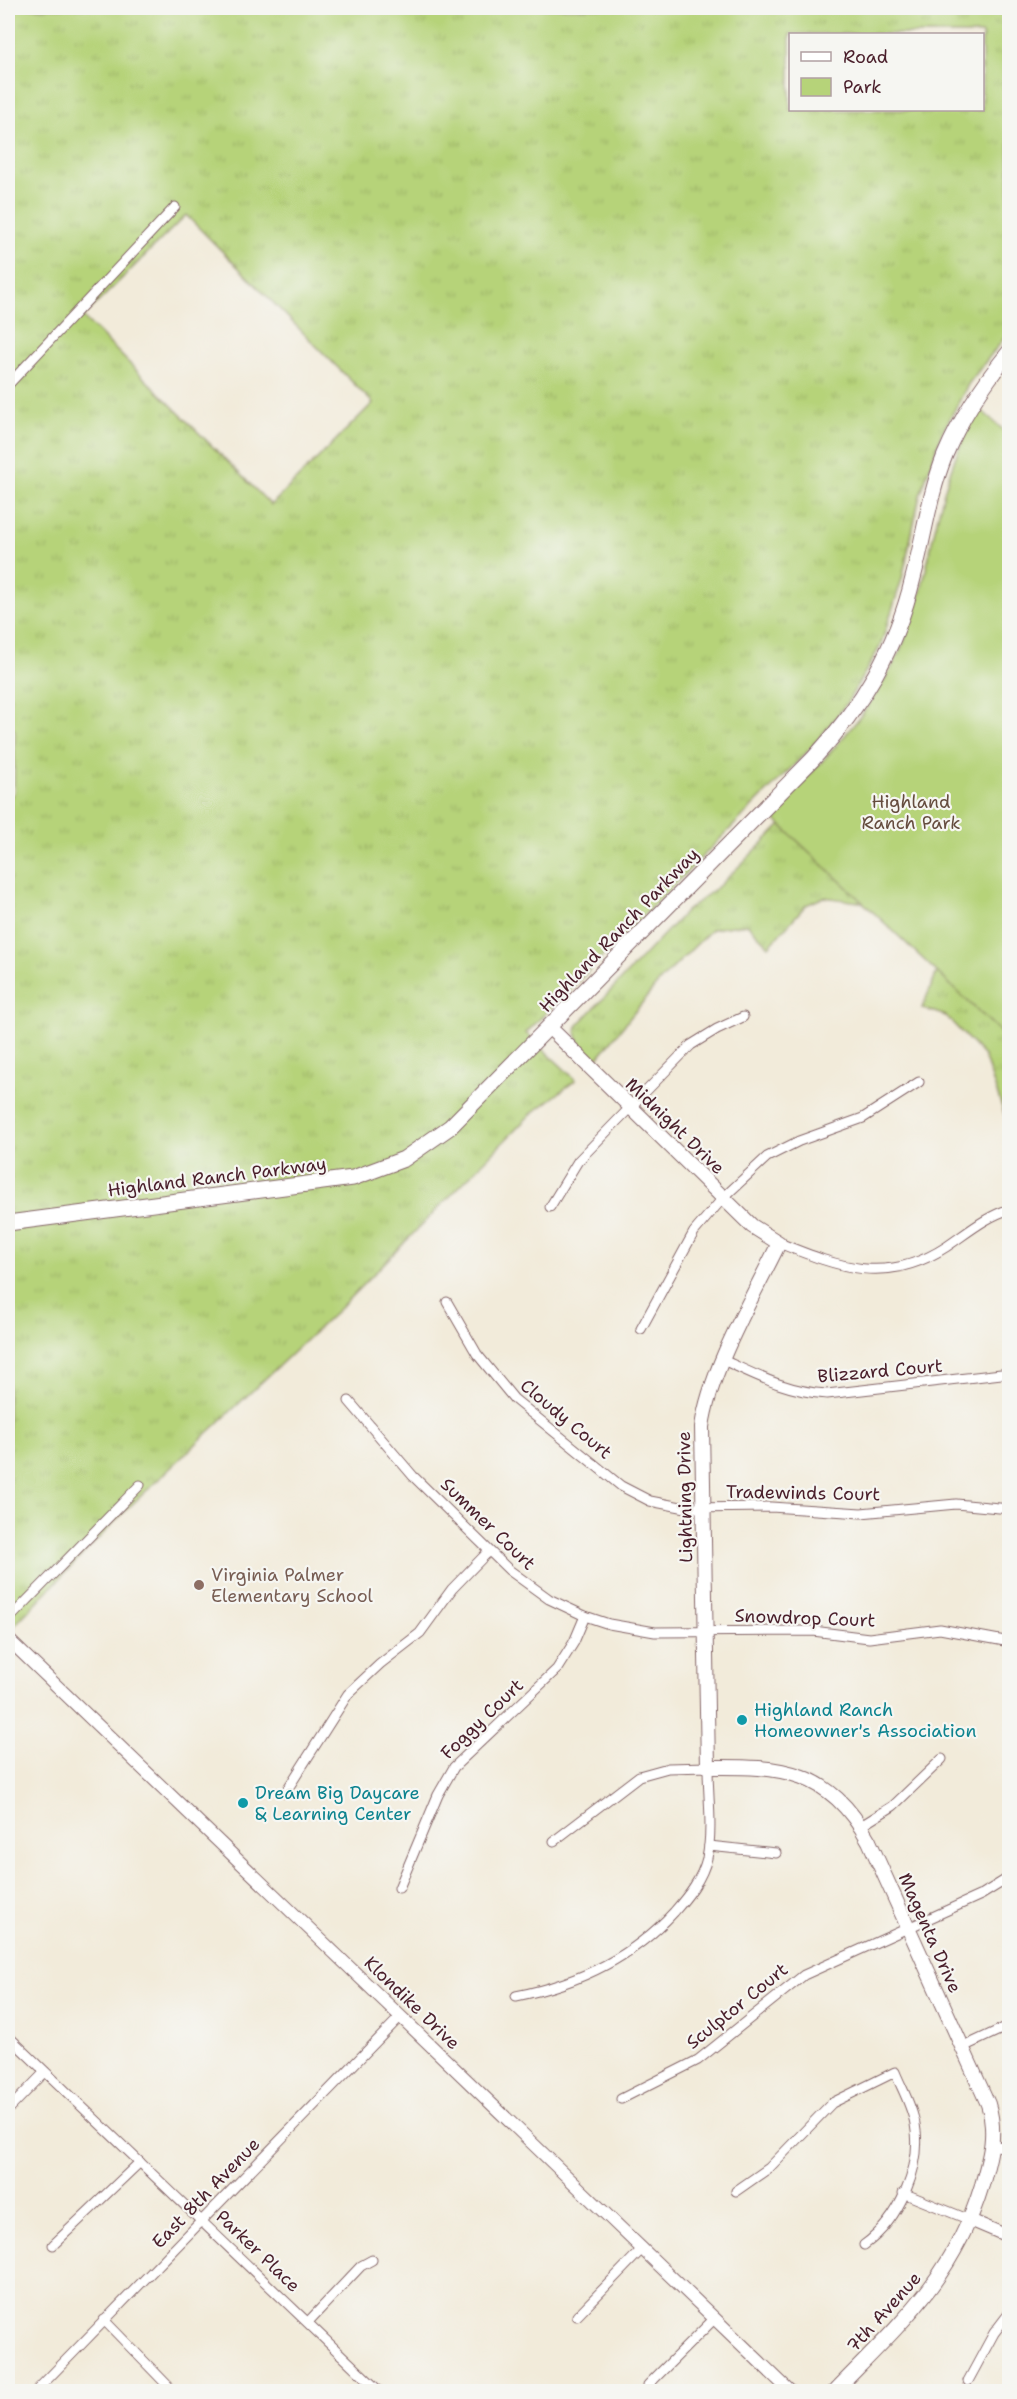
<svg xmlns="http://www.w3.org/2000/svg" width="1017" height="2399" font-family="'Shantell Sans',sans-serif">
<defs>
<pattern id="grass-tufts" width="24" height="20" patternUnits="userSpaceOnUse" patternTransform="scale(1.5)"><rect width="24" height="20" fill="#b6d379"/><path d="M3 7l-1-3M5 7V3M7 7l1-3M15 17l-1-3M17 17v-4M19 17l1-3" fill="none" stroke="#9eb569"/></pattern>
</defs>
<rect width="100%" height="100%" fill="#f6f6f2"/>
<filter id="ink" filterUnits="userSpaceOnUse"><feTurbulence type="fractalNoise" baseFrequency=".0167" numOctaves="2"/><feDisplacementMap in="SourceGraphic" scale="12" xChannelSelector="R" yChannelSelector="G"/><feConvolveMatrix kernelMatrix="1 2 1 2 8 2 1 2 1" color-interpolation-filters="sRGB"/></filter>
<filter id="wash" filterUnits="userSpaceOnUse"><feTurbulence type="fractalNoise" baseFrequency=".008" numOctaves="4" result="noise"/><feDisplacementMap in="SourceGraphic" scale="24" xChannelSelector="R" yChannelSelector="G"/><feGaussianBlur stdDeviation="1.35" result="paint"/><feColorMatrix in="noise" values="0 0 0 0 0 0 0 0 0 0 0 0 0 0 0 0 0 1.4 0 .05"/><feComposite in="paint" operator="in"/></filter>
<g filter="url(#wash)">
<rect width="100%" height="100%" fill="#f2ebda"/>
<g fill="url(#grass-tufts)" stroke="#807952" stroke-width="1.5" fill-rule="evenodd">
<path d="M 8,8 L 1009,8 L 1009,332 L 969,383 L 941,435 L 920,495 L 902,579 L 880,647 L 847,703 L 812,747 L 526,1033 L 576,1080 L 530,1115 L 339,1309 L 126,1510 L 8,1632 L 8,799 L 14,793 L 15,731 L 8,721 ZM 790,34 L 982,34 L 982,110 L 790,110 ZM 186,215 L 373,403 L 271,505 L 83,317 Z"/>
<path d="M 781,825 L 865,903 L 824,897 L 806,905 L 769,946 L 747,924 L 712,929 L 658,983 L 596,1060 C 586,1049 573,1042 577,1026 L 686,911 L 720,885 Z"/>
<polygon points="937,972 1009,1040 1009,1127 984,1056 946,1016 922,1008"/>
</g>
<path fill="#b6d379" stroke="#807952" stroke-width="1.5" d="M 980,409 L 1010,436 L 1009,1040 L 770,815 C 838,746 895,691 920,595 C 936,531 943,465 980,409 Z"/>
</g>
<g filter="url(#ink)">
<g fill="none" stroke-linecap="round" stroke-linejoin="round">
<g stroke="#856668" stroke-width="11">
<g id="minor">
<polyline points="8,385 175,207"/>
<polyline points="550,1207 578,1161 691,1045 717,1029 743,1017"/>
<path d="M 779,1243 C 839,1267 886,1286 946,1247 C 967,1233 985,1217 1010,1209"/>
<polyline points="447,1302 477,1354 514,1399 621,1486 650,1501 686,1508 771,1507 861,1513 956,1504 1010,1509"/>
<polyline points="641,1329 694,1232 723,1198 767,1157 799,1141 863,1118 919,1082"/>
<path d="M 723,1360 C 758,1376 788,1392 827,1394 L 1010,1373"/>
<polyline points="349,1401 413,1476 509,1570 549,1599 585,1616 609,1624 655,1632 813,1631 869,1638 940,1629 1010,1642"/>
<polyline points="8,1620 140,1485"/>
<polyline points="285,1793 348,1694 380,1664 420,1633 452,1589 489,1551"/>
<polyline points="861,1826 893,1806 942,1759"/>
<polyline points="709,1846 776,1853"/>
<polyline points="399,1888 438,1795 454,1767 557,1669 574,1642 585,1616"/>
<path d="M 516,1996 C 577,1984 631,1959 674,1912 C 688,1896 702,1879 707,1858 C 713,1830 708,1796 708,1767 L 668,1768 L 639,1776 L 554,1841"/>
<polyline points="8,2036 380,2392"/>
<polyline points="963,2047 1010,2025"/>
<polyline points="621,2099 698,2060 804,1975 981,1895 1010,1877"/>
<polyline points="8,2110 45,2072"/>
<polyline points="993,2146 1010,2147"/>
<path d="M 736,2191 L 769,2168 L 832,2103 L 895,2072 C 902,2089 912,2106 915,2124 C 923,2167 899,2220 864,2245"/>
<polyline points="903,2193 970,2220"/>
<polyline points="53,2245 140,2162"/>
<polyline points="577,2316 643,2248"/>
<polyline points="104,2320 174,2392"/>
<polyline points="308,2322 361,2266 372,2260"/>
<polyline points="968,2381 994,2333 1010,2312"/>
<polyline points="648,2385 715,2318"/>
<polyline points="35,2392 400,2017"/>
</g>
</g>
<g stroke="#856668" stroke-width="14">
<g id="tertiary">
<polyline points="8,1639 791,2392"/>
<polyline points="970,2220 1010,2237"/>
</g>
</g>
<g stroke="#856668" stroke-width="16">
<path id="secondary" d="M 550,1028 L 752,1226 L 779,1243 C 753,1297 710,1369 702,1427 L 708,1767 C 782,1766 829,1769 869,1841 L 988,2104 C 997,2134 990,2156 982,2185 C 954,2278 899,2325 834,2392"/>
</g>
<g stroke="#856668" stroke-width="17">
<path id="primary" d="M 8,1223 L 353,1178 L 404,1159 L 450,1127 L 813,759 C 862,706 896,649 913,578 C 924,537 929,495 945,455 C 961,417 984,383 1010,351"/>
</g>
<use href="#minor" stroke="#fff" stroke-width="9"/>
<use href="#tertiary" stroke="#fff" stroke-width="12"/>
<use href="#secondary" stroke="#fff" stroke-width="14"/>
<use href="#primary" stroke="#fff" stroke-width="15"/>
</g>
</g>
<circle fill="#8d6e63" stroke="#f6f6f2" stroke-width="2" cx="199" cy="1585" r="6"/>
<g fill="#0f9aa8" stroke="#f6f6f2" stroke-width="2">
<circle cx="742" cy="1720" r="6"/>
<circle cx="243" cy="1803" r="6"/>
</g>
<g text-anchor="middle" stroke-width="4.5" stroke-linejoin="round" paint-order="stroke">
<g font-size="18" fill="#654c3e" stroke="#f6f6f2">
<text x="911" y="808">Highland<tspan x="911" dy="21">Ranch Park</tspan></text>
</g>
<g font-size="18" fill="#4a1f2b" stroke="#f6f6f2">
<text transform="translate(619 930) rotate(-46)" y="6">Highland Ranch Parkway</text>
<text transform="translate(675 1126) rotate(44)" y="6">Midnight Drive</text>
<text transform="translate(217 1177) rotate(-7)" y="6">Highland Ranch Parkway</text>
<text transform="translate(880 1371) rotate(-5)" y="6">Blizzard Court</text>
<text transform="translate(566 1419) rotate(40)" y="6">Cloudy Court</text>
<text transform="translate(803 1493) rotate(1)" y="6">Tradewinds Court</text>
<text transform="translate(685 1497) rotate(-91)" y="6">Lightning Drive</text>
<text transform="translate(488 1524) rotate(44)" y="6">Summer Court</text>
<text transform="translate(805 1618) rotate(2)" y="6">Snowdrop Court</text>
<text transform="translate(482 1719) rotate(-44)" y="6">Foggy Court</text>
<text transform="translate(930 1933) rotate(66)" y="6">Magenta Drive</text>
<text transform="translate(412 2003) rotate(44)" y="6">Klondike Drive</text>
<text transform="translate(737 2006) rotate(-39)" y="6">Sculptor Court</text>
<text transform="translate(206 2193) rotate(-46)" y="6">East 8th Avenue</text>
<text transform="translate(258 2251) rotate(44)" y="6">Parker Place</text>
<text transform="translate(884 2312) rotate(-48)" y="6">7th Avenue</text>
</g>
<g font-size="18" fill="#785e54" stroke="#f6f6f2" text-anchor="start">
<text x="211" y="1581">Virginia Palmer<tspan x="211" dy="21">Elementary School</tspan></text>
</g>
<g font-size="18" fill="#0d838f" stroke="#f6f6f2" text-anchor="start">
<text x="754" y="1716">Highland Ranch<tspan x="754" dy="21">Homeowner's Association</tspan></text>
<text x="255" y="1799">Dream Big Daycare<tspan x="255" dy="21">&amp; Learning Center</tspan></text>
</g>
</g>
<rect width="1017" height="2399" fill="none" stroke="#f6f6f2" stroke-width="30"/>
<rect x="789" y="33" width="195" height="78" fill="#f6f6f2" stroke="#b1a0a2" stroke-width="1.5"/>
<rect x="801" y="52" width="30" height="9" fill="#ffffff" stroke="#b1a0a2" stroke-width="1.5"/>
<text x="843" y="63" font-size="18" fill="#4a1f2b">Road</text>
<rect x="801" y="78" width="30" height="18" fill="#b6d379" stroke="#b1a0a2" stroke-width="1.5"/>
<text x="843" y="93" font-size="18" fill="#4a1f2b">Park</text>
</svg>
